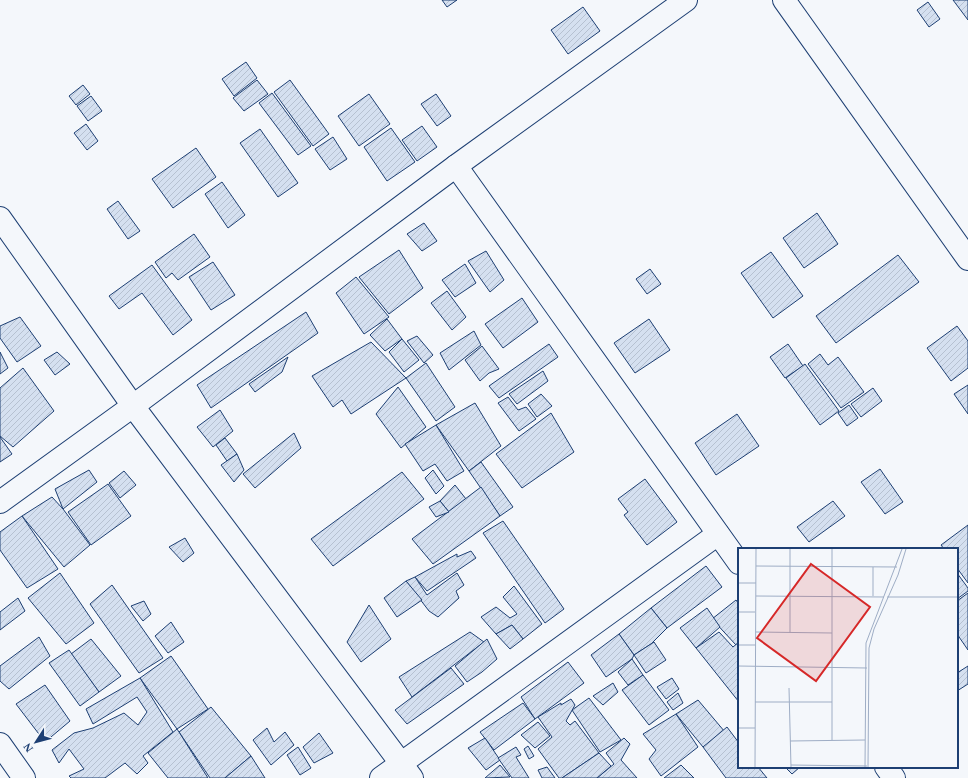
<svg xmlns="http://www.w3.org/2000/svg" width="968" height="778" font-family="Georgia,serif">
<defs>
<pattern id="building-hatch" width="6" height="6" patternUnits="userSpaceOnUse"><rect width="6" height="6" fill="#d5e0f0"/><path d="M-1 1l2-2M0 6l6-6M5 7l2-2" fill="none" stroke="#b6c1d1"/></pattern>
</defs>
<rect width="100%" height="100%" fill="#f4f7fb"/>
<g fill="url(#building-hatch)" stroke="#1d3f73">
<polygon points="442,0 457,0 447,7"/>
<polygon points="953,0 968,0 968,20"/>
<polygon points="928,2 940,19 929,27 917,10"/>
<polygon points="583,7 600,31 568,54 551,30"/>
<polygon points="246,62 257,78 234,96 222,79"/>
<polygon points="257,80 268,94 244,111 233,98"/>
<polygon points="290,80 329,134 313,146 274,92"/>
<polygon points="83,85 90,94 76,105 69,96"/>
<polygon points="272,93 311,146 298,155 259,103"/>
<polygon points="369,94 390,124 359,146 338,116"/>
<polygon points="436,94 451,116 437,126 421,104"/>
<polygon points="91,96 102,111 88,121 77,106"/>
<polygon points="86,124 98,141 87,150 74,133"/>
<polygon points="422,126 437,147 417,161 402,140"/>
<polygon points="391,128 415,162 387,181 364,147"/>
<polygon points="260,129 298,183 278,197 240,143"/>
<polygon points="333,137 347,159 330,170 315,149"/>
<polygon points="196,148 216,177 173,208 152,179"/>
<polygon points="222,182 245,215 228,228 205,194"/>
<polygon points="118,201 140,231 128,239 107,209"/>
<polygon points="817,213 838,244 804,268 783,238"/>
<polygon points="424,223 437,241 422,251 407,234"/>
<polygon points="194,234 210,257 178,280 172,273 166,278 155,262"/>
<polygon points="399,250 423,288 389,314 359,277"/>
<polygon points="486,251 504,280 490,292 468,261"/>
<polygon points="771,252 803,296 773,318 741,273"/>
<polygon points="898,255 919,282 836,343 816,316"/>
<polygon points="213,262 235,295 211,310 189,277"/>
<polygon points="465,264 476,283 455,297 442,280"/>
<polygon points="152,265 192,320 173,335 142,293 119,309 109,296"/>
<polygon points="650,269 661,284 647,294 636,279"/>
<polygon points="356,277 389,317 364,334 336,293"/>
<polygon points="447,291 466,317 452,330 431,303"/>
<polygon points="522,298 538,322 503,348 485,324"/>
<polygon points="306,312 318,333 211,408 197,385"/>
<polygon points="20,317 41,346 17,362 0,338 0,326"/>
<polygon points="387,319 402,339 385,351 370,335"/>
<polygon points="649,319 670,350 635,373 614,343"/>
<polygon points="957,326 968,341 968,368 951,381 927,348"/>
<polygon points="474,331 481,345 449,370 440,353"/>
<polygon points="417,336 433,355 424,363 407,341"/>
<polygon points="402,339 419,360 404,372 389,352"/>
<polygon points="371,342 406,378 351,414 342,400 333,407 312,376"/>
<polygon points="549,344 558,357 499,398 489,386"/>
<polygon points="788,344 803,366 785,378 770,357"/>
<polygon points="482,346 499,369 489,373 480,381 465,360"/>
<polygon points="0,352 8,368 0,374"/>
<polygon points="57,352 70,364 55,375 44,360"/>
<polygon points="820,354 828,365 838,357 864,392 841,408 808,364"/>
<polygon points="288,357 282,372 255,392 249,384"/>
<polygon points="426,363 455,407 436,421 406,378"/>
<polygon points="805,364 839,411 820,425 786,378"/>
<polygon points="23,368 54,411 13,447 0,436 0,388"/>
<polygon points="543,371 548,381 517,404 509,394"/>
<polygon points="968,385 968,414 954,394"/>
<polygon points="398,387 426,427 401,448 376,414"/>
<polygon points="873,388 882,401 861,417 851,404"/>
<polygon points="541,394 552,406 537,417 528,404"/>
<polygon points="508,397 518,410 526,407 536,419 519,431 498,403"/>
<polygon points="475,403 501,446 469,471 436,425"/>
<polygon points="849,405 858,418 847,426 838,413"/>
<polygon points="220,410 233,431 213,447 197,427"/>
<polygon points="551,413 574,452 522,488 496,454"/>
<polygon points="737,414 759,446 716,475 695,443"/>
<polygon points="436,425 464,471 447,481 435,464 423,471 405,444"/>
<polygon points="294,433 301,448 255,488 243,474"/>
<polygon points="0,437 12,454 0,462"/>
<polygon points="225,438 237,454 227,461 216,445"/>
<polygon points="237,454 244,470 234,482 221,465"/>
<polygon points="481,462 513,507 500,516 469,471"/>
<polygon points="880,469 903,502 885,514 861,482"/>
<polygon points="89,470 97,482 63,509 55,489"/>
<polygon points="433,470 444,486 436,494 425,478"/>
<polygon points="124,471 136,485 120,498 109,483"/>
<polygon points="402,472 424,499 333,566 311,539"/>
<polygon points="645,479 677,522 647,545 624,515 628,512 618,499"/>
<polygon points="108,484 131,516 91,545 68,512"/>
<polygon points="455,485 466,499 449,512 440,501"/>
<polygon points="481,487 500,516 433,564 412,539"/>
<polygon points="52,497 63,509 90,545 64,567 22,516"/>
<polygon points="440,501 449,512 436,517 429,507"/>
<polygon points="833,501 845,516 809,542 797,527"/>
<polygon points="22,516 58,569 27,588 0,550 0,532"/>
<polygon points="503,521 564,609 545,623 483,533"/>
<polygon points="968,525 968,583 957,568 957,549 944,549 941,545"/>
<polygon points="185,538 194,553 183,562 169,547"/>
<polygon points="471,551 476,558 427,591 415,577 457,554 457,557"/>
<polygon points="706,566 722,587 667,628 651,608"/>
<polygon points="60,573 94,623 66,644 28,598"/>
<polygon points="457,573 464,585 456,591 459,598 438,617 429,611 406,581 415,577 427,595"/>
<polygon points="957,573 968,588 968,591 957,599"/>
<polygon points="406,581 422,600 397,617 384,598"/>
<polygon points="112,585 163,658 139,673 90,604"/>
<polygon points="514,586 542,624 523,639 512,625 496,634 481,617 496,607 510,618 517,614 503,597"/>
<polygon points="968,593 968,650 957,634 957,601"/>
<polygon points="18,598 25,611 0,630 0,612"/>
<polygon points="736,600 739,604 739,643 736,645 712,619"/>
<polygon points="144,601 151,614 143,621 131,606"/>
<polygon points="369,605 391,639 361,662 347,642"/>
<polygon points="651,608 667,628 651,644 634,655 619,634"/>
<polygon points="707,608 720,627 696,648 680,628"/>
<polygon points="171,622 184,642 168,653 155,636"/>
<polygon points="512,625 523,639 510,649 496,634"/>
<polygon points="470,632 484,642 412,697 399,677"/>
<polygon points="719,632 733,647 739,642 739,702 696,648"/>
<polygon points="619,634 634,655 632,659 606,677 591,655"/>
<polygon points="39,637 50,656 9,689 0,681 0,666"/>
<polygon points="91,639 121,676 99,692 71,654"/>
<polygon points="487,639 497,659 482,672 467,682 455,666"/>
<polygon points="654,642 666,660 646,673 634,655"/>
<polygon points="69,650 99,692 80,706 49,663"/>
<polygon points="171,656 208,709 177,729 140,678"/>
<polygon points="632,659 643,675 628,685 618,672"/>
<polygon points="568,662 584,683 535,719 521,697"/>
<polygon points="968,666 968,684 957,691 957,673"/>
<polygon points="451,668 464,684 407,724 395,710"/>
<polygon points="643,675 669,710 649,725 622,690"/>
<polygon points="140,678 173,732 143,756 148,763 137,774 125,763 105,778 71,778 69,776 84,769 69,749 59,763 52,750 74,733 93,728 124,713 138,725 147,712 137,697 93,724 86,709"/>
<polygon points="672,678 679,689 666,699 657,687"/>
<polygon points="613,683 618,692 603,705 593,696"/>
<polygon points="45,685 70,721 45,742 16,704"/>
<polygon points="678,693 683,703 673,710 667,702"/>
<polygon points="589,698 621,740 600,752 572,710"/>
<polygon points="571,699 575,705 566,721 570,725 575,721 599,753 562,778 559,778 538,749 552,737 538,717 561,703 561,705"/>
<polygon points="698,700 725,732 703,747 676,714"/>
<polygon points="523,703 535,719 494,750 480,732"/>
<polygon points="211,707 251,756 225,778 210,778 179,732"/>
<polygon points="676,714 698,747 661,776 649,759 656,750 643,734"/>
<polygon points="538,722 550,736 535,748 521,735"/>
<polygon points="727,727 739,743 739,767 758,767 767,778 726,778 703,747"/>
<polygon points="267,728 274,742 285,732 294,745 271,765 253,740"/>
<polygon points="177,729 179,732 208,778 168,778 148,753"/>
<polygon points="319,733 333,753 314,763 303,747"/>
<polygon points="485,738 500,760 486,770 468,748"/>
<polygon points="624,738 630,744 621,760 637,778 597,778 614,764 606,753"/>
<polygon points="528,746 534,756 529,759 524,749"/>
<polygon points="298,747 311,768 300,775 287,755"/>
<polygon points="516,747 521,755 516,757 529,778 512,778 498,758"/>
<polygon points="599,753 611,766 597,778 562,778"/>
<polygon points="251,756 265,778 225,778"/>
<polygon points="500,765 510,777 485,778"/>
<polygon points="681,765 694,778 664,778"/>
<polygon points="547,767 555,778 542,778 538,770"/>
<polygon points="785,767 800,767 792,774"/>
</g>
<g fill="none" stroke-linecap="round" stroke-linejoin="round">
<g stroke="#1d3f73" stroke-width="24">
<g id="minor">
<polyline points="784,0 968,259"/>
<polyline points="456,166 739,563"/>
<polyline points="0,218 133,406 412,778"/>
<polyline points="0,502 133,406 456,166 686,0"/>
<polyline points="0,744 24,778"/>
<polyline points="886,767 894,778"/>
<polyline points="381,778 718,534"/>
</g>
</g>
<use href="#minor" stroke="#f4f7fb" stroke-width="22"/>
</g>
<g transform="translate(738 548)">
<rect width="220" height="220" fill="#f4f7fb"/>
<path fill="none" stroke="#9eadc5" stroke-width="1" d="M 18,18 L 159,19M 0,35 L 18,35M 18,48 L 146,49M 135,48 L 135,19M 149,49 L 220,49M 0,64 L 17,64M 18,84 L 94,85M 52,84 L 52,1M 0,97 L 18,97M 0,118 L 129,120M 51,140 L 53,219M 17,154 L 94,154M 0,180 L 17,180M 94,192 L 94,1M 52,193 L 127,192M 53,217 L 129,218M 17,219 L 18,1M 127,219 L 128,95 L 164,1M 130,219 L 131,100 L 136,81 L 160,27 L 168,1"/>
<path fill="#d62828" fill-opacity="0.15" stroke="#d62828" stroke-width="2" d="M 73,16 L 132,59 L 78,133 L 19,90 Z"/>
<rect width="220" height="220" fill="none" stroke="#1d3f73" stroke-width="2"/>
</g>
<g transform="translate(36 742) rotate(234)" stroke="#f4f7fb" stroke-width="3" paint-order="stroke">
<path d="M0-3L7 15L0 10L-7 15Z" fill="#1d3f73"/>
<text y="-6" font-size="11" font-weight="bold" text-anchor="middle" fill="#1d3f73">N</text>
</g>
</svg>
